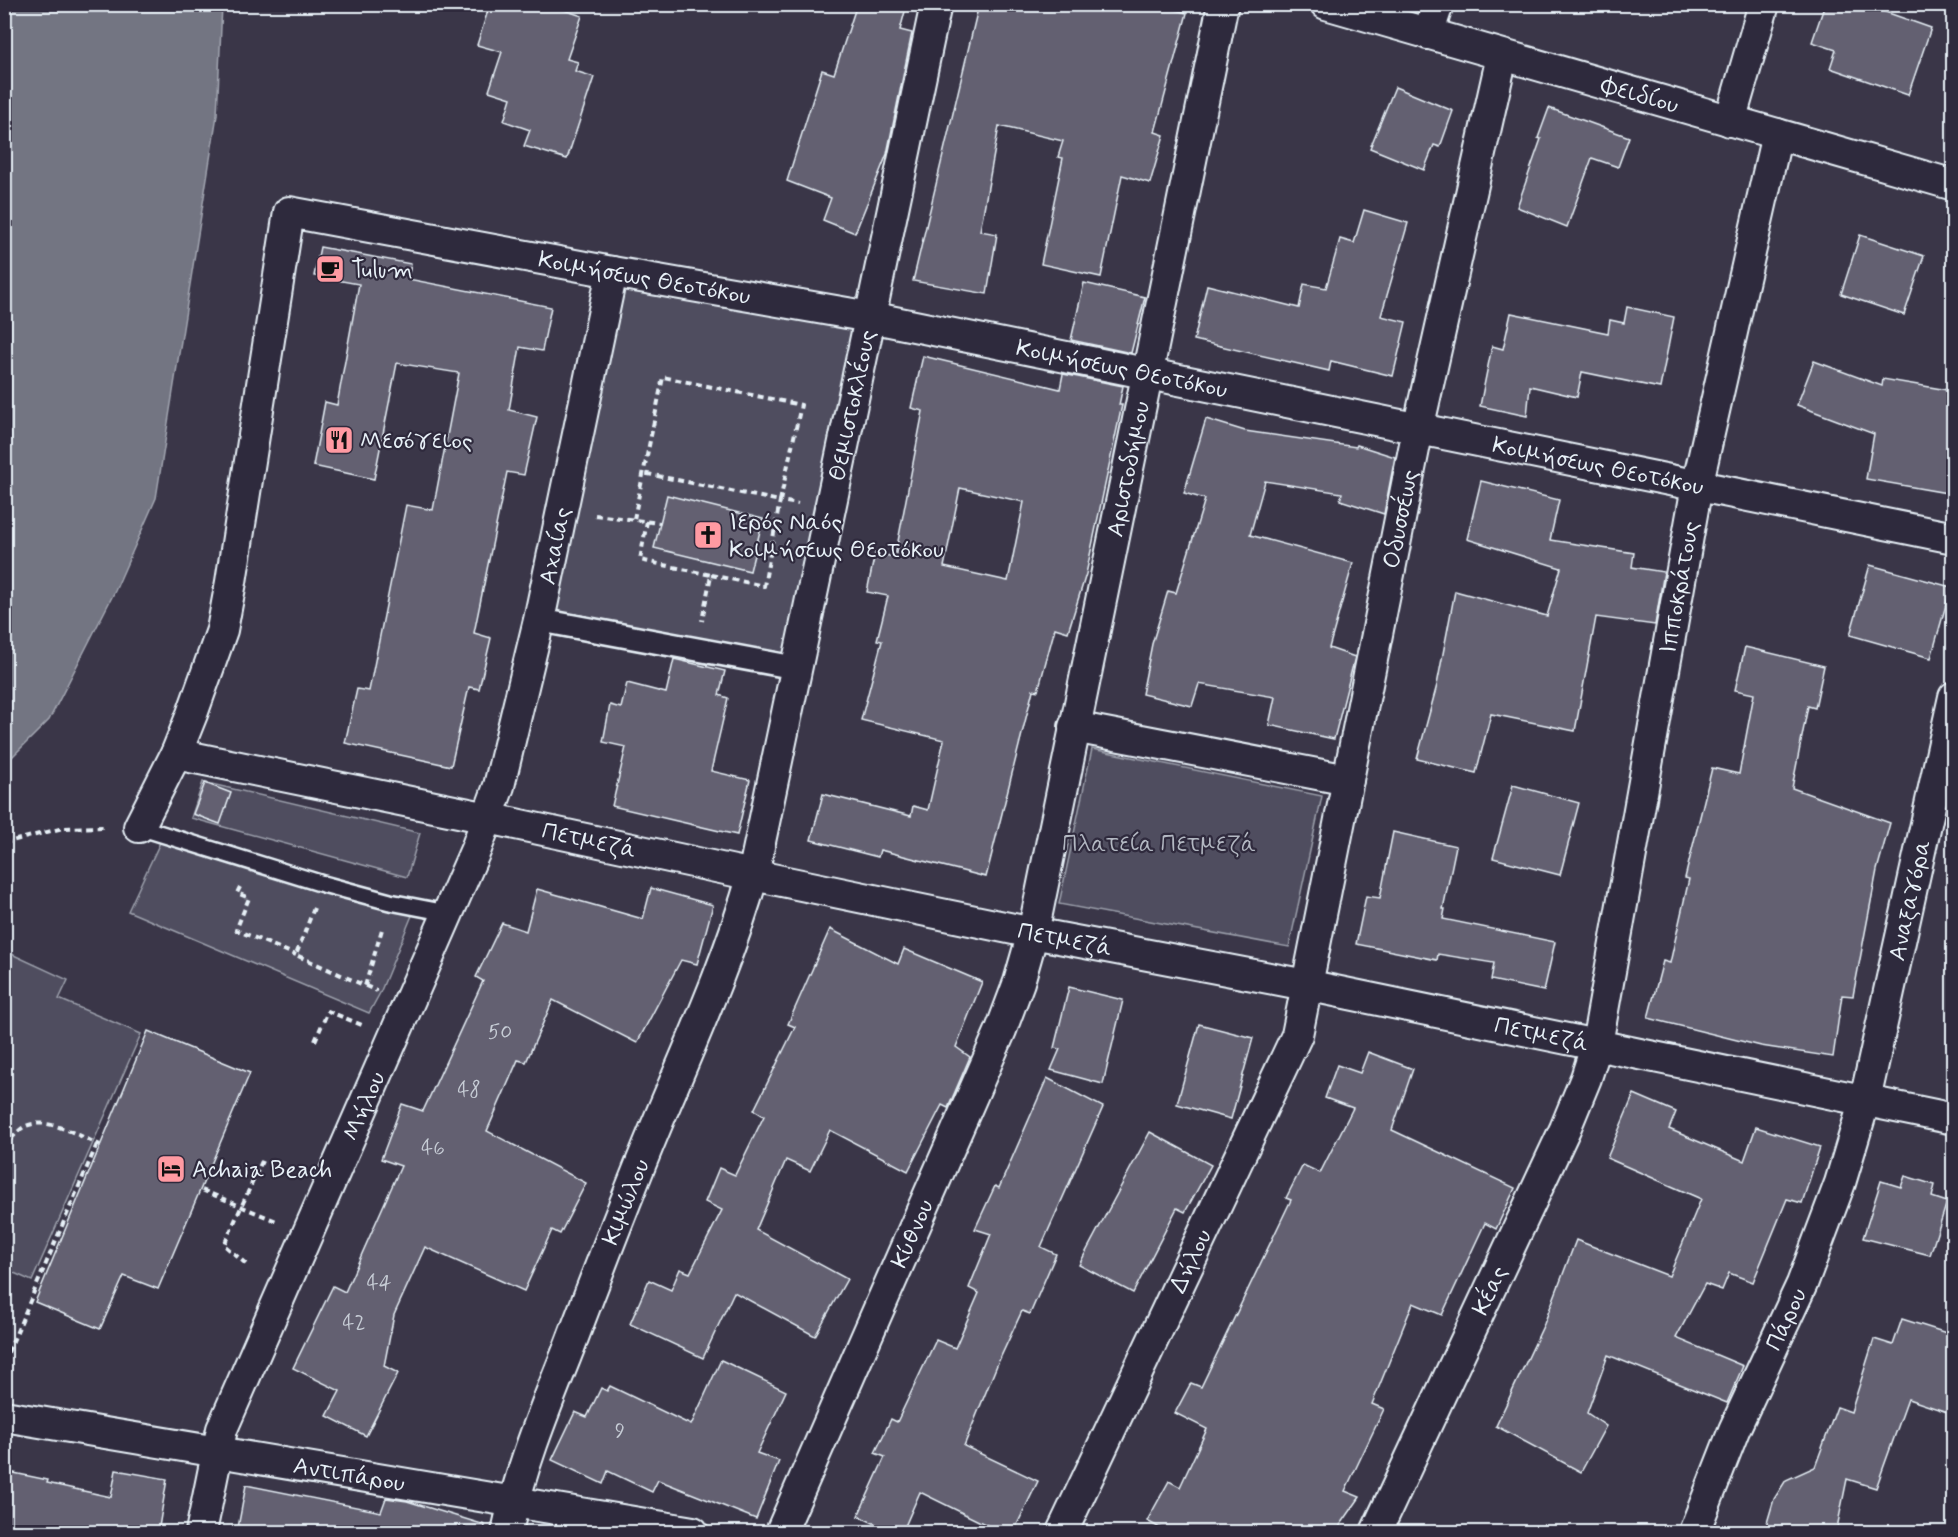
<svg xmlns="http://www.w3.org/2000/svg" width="1958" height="1537" font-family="Mynerve,sans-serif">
<rect width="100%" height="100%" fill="#3a3648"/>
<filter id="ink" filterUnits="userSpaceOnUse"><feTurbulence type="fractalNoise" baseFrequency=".0167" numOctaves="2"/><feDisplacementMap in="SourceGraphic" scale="12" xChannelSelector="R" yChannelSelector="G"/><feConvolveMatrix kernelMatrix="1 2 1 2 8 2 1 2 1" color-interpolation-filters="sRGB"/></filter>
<g filter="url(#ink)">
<g fill="#504e5f" stroke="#9ca0ac" stroke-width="1.5">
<polygon points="612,272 870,317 797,668 539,620"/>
<polygon points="1092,749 1322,796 1289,947 1059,904"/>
<polygon points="203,782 420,833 407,877 191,818"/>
<polygon points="164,834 413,913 380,993 369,1013 128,911"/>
<polygon points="5,951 68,980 59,999 141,1034 32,1281 5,1269"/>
</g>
<polygon fill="#737482" stroke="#a2a6b1" stroke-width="1.5" points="5,4 222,5 217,115 156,498 115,591 49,720 5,764"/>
<g fill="#636171" stroke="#e8f1f8" stroke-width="1.5" fill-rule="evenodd">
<polygon points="490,4 547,4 582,16 567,59 578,62 575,71 594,77 567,159 524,146 530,130 504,121 511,98 489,91 502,52 477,45"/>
<polygon points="857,4 907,4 900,30 912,33 887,154 855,233 823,220 831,198 787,181 822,70 834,74"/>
<polygon points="979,4 1154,4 1187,13 1155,132 1164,135 1150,183 1122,175 1101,277 1041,264 1063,158 1058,157 1063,141 999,126 980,231 997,234 987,294 913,281"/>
<polygon points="1825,4 1863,4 1931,28 1908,95 1830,68 1836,50 1812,42"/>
<polygon points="1395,87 1453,111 1440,147 1434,145 1424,170 1370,148"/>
<polygon points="1549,108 1629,137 1618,167 1592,158 1567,227 1517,207 1541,139 1538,138"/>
<polygon points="1364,210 1408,223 1381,316 1406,322 1393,376 1331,361 1329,371 1194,340 1207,285 1299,308 1304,284 1326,288 1340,239 1354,243"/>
<polygon points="1860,235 1924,256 1904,315 1841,294"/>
<polygon points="320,247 411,264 408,279 551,307 542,351 520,347 509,410 537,417 524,475 507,472 474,633 491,638 479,689 469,687 451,766 345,743 357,689 369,691 406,505 433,510 459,373 397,363 374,479 313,466 325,402 337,405 359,284 314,276"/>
<polygon points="1084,283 1145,297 1131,353 1071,340"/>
<polygon points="1627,307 1674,317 1660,388 1582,372 1577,397 1530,386 1527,416 1480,406 1492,346 1503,349 1511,313 1608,333 1610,320 1624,323"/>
<path d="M 923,356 L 1060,389 L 1063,374 L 1123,386 L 1119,405 L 1122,405 L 1086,574 L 1068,632 L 1055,628 L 1038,691 L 1033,690 L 986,877 L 880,850 L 878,857 L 811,840 L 823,794 L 911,816 L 913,806 L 928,810 L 944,740 L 861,720 L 882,641 L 877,640 L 888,596 L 867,592 L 875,553 L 895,557 L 923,411 L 911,408 ZM 960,488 L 1024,502 L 1008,581 L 944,567 Z"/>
<polygon points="1814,361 1882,386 1883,379 1953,391 1953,494 1866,479 1874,434 1797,405"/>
<polygon points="1206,419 1245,431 1356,447 1357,445 1395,457 1384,514 1340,500 1342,493 1265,481 1250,535 1353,563 1329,648 1355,657 1334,739 1269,725 1275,697 1199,684 1192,706 1142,694 1152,644 1168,591 1176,593 1205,499 1184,493"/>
<polygon points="1481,481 1559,500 1550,540 1634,553 1632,567 1664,572 1655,625 1596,617 1575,731 1491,714 1476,773 1417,759 1437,685 1455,591 1547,616 1561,568 1467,539"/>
<polygon points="667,495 763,519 750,571 654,548"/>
<polygon points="1870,565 1951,587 1931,658 1850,635"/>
<polygon points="1745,647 1824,666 1815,708 1808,706 1792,788 1890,823 1877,870 1853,996 1842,995 1833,1057 1761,1046 1648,1018 1663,961 1670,963 1689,879 1685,878 1712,768 1739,774 1754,694 1735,690"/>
<polygon points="674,659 725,671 719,695 728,698 711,771 750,780 737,835 612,806 626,747 603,742 610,705 621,708 627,683 666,693"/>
<polygon points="205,783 231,793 220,824 193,814"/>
<polygon points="1513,785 1579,803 1560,875 1493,858"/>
<polygon points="1393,832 1456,846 1443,909 1445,909 1443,919 1555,942 1544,991 1491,980 1494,963 1438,954 1437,960 1356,944 1366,896 1380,898"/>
<polygon points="651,888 713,905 697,964 681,960 637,1043 553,1000 526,1062 518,1060 487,1131 586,1183 560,1234 552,1230 524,1291 425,1247 394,1315 384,1366 398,1373 366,1436 327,1416 340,1391 293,1368 333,1286 345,1292 401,1166 381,1159 402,1104 423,1111 483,981 476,977 502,923 526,931 537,889 643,919"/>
<polygon points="830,929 898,964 904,949 982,982 956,1047 970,1057 948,1108 942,1105 908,1171 830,1130 810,1171 786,1160 756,1230 847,1279 815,1336 734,1292 703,1358 630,1324 649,1280 671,1290 680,1269 690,1273 722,1210 705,1202 719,1168 735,1175 764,1116 754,1110 795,1027 788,1024"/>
<polygon points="1069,987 1123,1000 1103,1084 1051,1070 1060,1049 1054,1048"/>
<polygon points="1199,1024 1253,1038 1231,1119 1177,1104"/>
<polygon points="148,1031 250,1073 158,1289 124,1276 100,1329 35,1302"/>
<polygon points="1368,1052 1413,1069 1392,1130 1515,1188 1496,1229 1485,1223 1442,1315 1413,1303 1372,1404 1384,1409 1345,1491 1360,1497 1335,1533 1169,1533 1147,1521 1169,1481 1180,1487 1207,1429 1175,1413 1191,1383 1201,1387 1291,1200 1286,1198 1303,1165 1320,1173 1353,1108 1325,1098 1337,1065 1360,1073"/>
<polygon points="1047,1078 1103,1107 1041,1247 1056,1254 1030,1314 1022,1311 997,1365 964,1446 1038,1481 1013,1533 1003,1533 920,1492 902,1533 895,1533 858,1516 885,1457 875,1453 891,1419 897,1422 936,1340 955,1348 979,1293 969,1288 991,1234 975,1229 995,1186 999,1188"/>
<polygon points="1634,1094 1676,1112 1669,1129 1744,1161 1756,1127 1820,1147 1802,1203 1787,1199 1753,1282 1729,1273 1722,1290 1705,1284 1676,1338 1743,1366 1727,1403 1608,1355 1587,1413 1606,1426 1581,1472 1496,1426 1544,1324 1576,1240 1669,1276 1701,1199 1607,1158"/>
<polygon points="1150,1132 1211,1165 1185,1212 1177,1208 1133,1293 1079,1265"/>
<polygon points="1905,1176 1935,1185 1932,1197 1947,1202 1930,1255 1863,1238 1881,1181 1901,1187"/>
<polygon points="1902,1319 1953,1335 1953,1414 1908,1399 1876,1488 1847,1479 1836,1533 1764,1533 1774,1499 1786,1480 1815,1467 1837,1407 1851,1412 1874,1339 1893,1345"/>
<polygon points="721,1360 786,1391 757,1453 779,1461 756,1519 658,1480 652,1492 608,1471 603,1484 552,1460 575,1412 587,1417 601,1388 607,1391 610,1386 691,1425"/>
<polygon points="116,1470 167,1479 158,1533 4,1533 4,1471 48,1480 47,1483 111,1497"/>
<polygon points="246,1485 381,1512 386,1498 407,1501 485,1525 484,1533 237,1533"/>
</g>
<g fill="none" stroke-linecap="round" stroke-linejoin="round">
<g stroke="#e8f1f8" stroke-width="20">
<polyline id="service" points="139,827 323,884 390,902 447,913"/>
</g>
<g stroke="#e8f1f8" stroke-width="27">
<polyline id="pedestrian" points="539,620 797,668"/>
</g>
<g stroke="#e8f1f8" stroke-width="34">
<g id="minor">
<path id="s1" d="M 1326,4 L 1954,185"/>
<polyline points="1428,34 1438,4"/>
<polyline points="1730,121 1764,4"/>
<polyline points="1074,727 1348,780"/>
<path id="s2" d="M 176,754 L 488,818 L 753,875 L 1033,933 L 1306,985 L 1954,1119"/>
<path id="s3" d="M 139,827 L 176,754 L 192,714 L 222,630 L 231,582 L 289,212 L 612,272 L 870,317 L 1954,538"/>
<path id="s4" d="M 4,1416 L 693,1532"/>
<path id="s5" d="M 201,1532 L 222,1429 L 476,849 L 499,786 L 539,620 L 612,272"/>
<path id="s6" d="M 507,1532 C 520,1469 545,1408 569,1348 C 599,1269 629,1190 662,1112 C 695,1034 730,956 753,875 L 936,4"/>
<path id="s7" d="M 781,1532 L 1001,1030 L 1019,982 L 1033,933 L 1223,4"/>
<path id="s8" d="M 1062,1532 L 1297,1035 L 1418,429 L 1502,56"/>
<path id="s9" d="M 1376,1532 L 1565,1129 L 1586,1078 L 1597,1044 L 1697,486 L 1777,134"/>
<path id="s10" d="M 1694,1532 L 1734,1430 L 1802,1284 L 1840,1183 L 1865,1100 L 1954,697"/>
</g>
</g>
<g stroke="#e8f1f8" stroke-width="4" stroke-dasharray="6 4.5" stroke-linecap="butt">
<polyline points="595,515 660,523"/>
<polyline points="634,519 663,377 801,405 780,501 643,473"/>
<polyline points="647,521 640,560 711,575 702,621"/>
<polyline points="711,575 764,586 780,501 798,504"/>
<polyline points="4,843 63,828 105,827"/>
<polyline points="240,887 237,893 249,898 236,930 296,955"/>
<polyline points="314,908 296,955 377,991"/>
<polyline points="365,986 383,926"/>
<polyline points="315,1041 328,1011 362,1025"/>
<path d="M 4,1147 C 10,1141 17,1131 24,1127 C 46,1115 79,1136 100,1145"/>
<polyline points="202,1190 276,1221"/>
<polyline points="246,1264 224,1245 262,1161"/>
<polyline points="4,1362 97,1144"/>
</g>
<use href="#service" stroke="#2f2a3d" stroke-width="15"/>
<use href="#pedestrian" stroke="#2f2a3d" stroke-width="22"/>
<use href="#minor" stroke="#2f2a3d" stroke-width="30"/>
</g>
</g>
<defs>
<g id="cafe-square" transform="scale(1.5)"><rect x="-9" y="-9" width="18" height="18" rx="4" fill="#ff9aa2" stroke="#2f2a3d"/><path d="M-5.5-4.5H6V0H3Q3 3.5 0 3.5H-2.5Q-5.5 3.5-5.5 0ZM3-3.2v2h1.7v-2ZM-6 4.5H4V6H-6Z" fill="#111"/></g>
<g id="restaurant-square" transform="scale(1.5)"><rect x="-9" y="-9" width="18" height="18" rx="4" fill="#ff9aa2" stroke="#2f2a3d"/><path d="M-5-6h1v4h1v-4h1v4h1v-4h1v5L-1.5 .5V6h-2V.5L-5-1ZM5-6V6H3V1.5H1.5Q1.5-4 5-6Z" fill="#111"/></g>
<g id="church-square" transform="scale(1.5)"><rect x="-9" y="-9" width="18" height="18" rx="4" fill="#ff9aa2" stroke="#2f2a3d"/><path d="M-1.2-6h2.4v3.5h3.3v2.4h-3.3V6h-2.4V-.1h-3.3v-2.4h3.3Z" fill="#111"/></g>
<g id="hotel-square" transform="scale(1.5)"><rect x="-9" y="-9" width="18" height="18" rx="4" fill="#ff9aa2" stroke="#2f2a3d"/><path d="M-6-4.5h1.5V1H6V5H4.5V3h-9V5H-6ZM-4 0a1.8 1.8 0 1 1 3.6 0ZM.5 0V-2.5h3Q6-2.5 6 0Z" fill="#111"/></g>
</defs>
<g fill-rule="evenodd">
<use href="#cafe-square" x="330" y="269"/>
<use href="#restaurant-square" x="339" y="440"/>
<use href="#church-square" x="708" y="535"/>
<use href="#hotel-square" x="171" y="1169"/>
</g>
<g text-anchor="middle" stroke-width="4.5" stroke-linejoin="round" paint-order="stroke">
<g font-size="21" fill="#c7cdd6">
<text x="500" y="1038">50</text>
<text x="469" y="1096">48</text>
<text x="433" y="1154">46</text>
<text x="379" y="1289">44</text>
<text x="354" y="1329">42</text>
<text x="620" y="1437">9</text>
</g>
<g font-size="24" fill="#e8f1f8" stroke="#2f2a3d">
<text dy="8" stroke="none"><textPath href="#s1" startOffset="327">Φειδίου</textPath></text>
<text dy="8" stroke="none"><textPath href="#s3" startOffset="999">Κοιμήσεως Θεοτόκου</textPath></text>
<text dy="8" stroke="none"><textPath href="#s3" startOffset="1485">Κοιμήσεως Θεοτόκου</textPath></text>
<text dy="8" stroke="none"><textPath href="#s6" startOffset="1182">Θεμιστοκλέους</textPath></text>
<text dy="8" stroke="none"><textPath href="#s3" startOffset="1971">Κοιμήσεως Θεοτόκου</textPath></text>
<text dy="8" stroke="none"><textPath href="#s7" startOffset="1124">Αριστοδήμου</textPath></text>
<text dy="8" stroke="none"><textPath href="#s8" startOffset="1076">Οδυσσέως</textPath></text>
<text dy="8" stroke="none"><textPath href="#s5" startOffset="1052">Αχαίας</textPath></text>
<text dy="8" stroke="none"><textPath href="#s9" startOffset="1000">Ιπποκράτους</textPath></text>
<text dy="8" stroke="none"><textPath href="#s2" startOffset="422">Πετμεζά</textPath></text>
<text dy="8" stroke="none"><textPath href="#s10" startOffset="670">Αναξαγόρα</textPath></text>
<text dy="8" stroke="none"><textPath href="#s2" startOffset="908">Πετμεζά</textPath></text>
<text dy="8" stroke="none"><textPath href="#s2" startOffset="1394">Πετμεζά</textPath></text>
<text dy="8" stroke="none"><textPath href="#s5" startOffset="458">Μήλου</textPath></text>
<text dy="8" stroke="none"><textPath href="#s6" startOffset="351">Κιμώλου</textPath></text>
<text dy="8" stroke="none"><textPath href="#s7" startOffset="326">Κύθνου</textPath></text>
<text dy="8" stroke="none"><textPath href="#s8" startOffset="300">Δήλου</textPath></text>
<text dy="8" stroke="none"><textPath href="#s9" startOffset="267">Κέας</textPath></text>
<text dy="8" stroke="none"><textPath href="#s10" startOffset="232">Πάρου</textPath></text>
<text dy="8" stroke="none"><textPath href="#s4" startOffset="350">Αντιπάρου</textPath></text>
</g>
<g font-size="24" fill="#e8f1f8" stroke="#2f2a3d" text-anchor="start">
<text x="351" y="277">Tulum</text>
<text x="360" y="448">Μεσόγειος</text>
<text x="729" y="529">Ιερός Ναός<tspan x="729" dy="28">Κοιμήσεως Θεοτόκου</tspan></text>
<text x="192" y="1177">Achaia Beach</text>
</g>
<g font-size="24" fill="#b3b8c2" stroke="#2f2a3d">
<text x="1159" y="851">Πλατεία Πετμεζά</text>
</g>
</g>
<rect width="1958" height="1537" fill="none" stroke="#2f2a3d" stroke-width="24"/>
<rect x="12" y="12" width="1934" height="1513" fill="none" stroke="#e8f1f8" stroke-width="2" filter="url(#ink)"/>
</svg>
